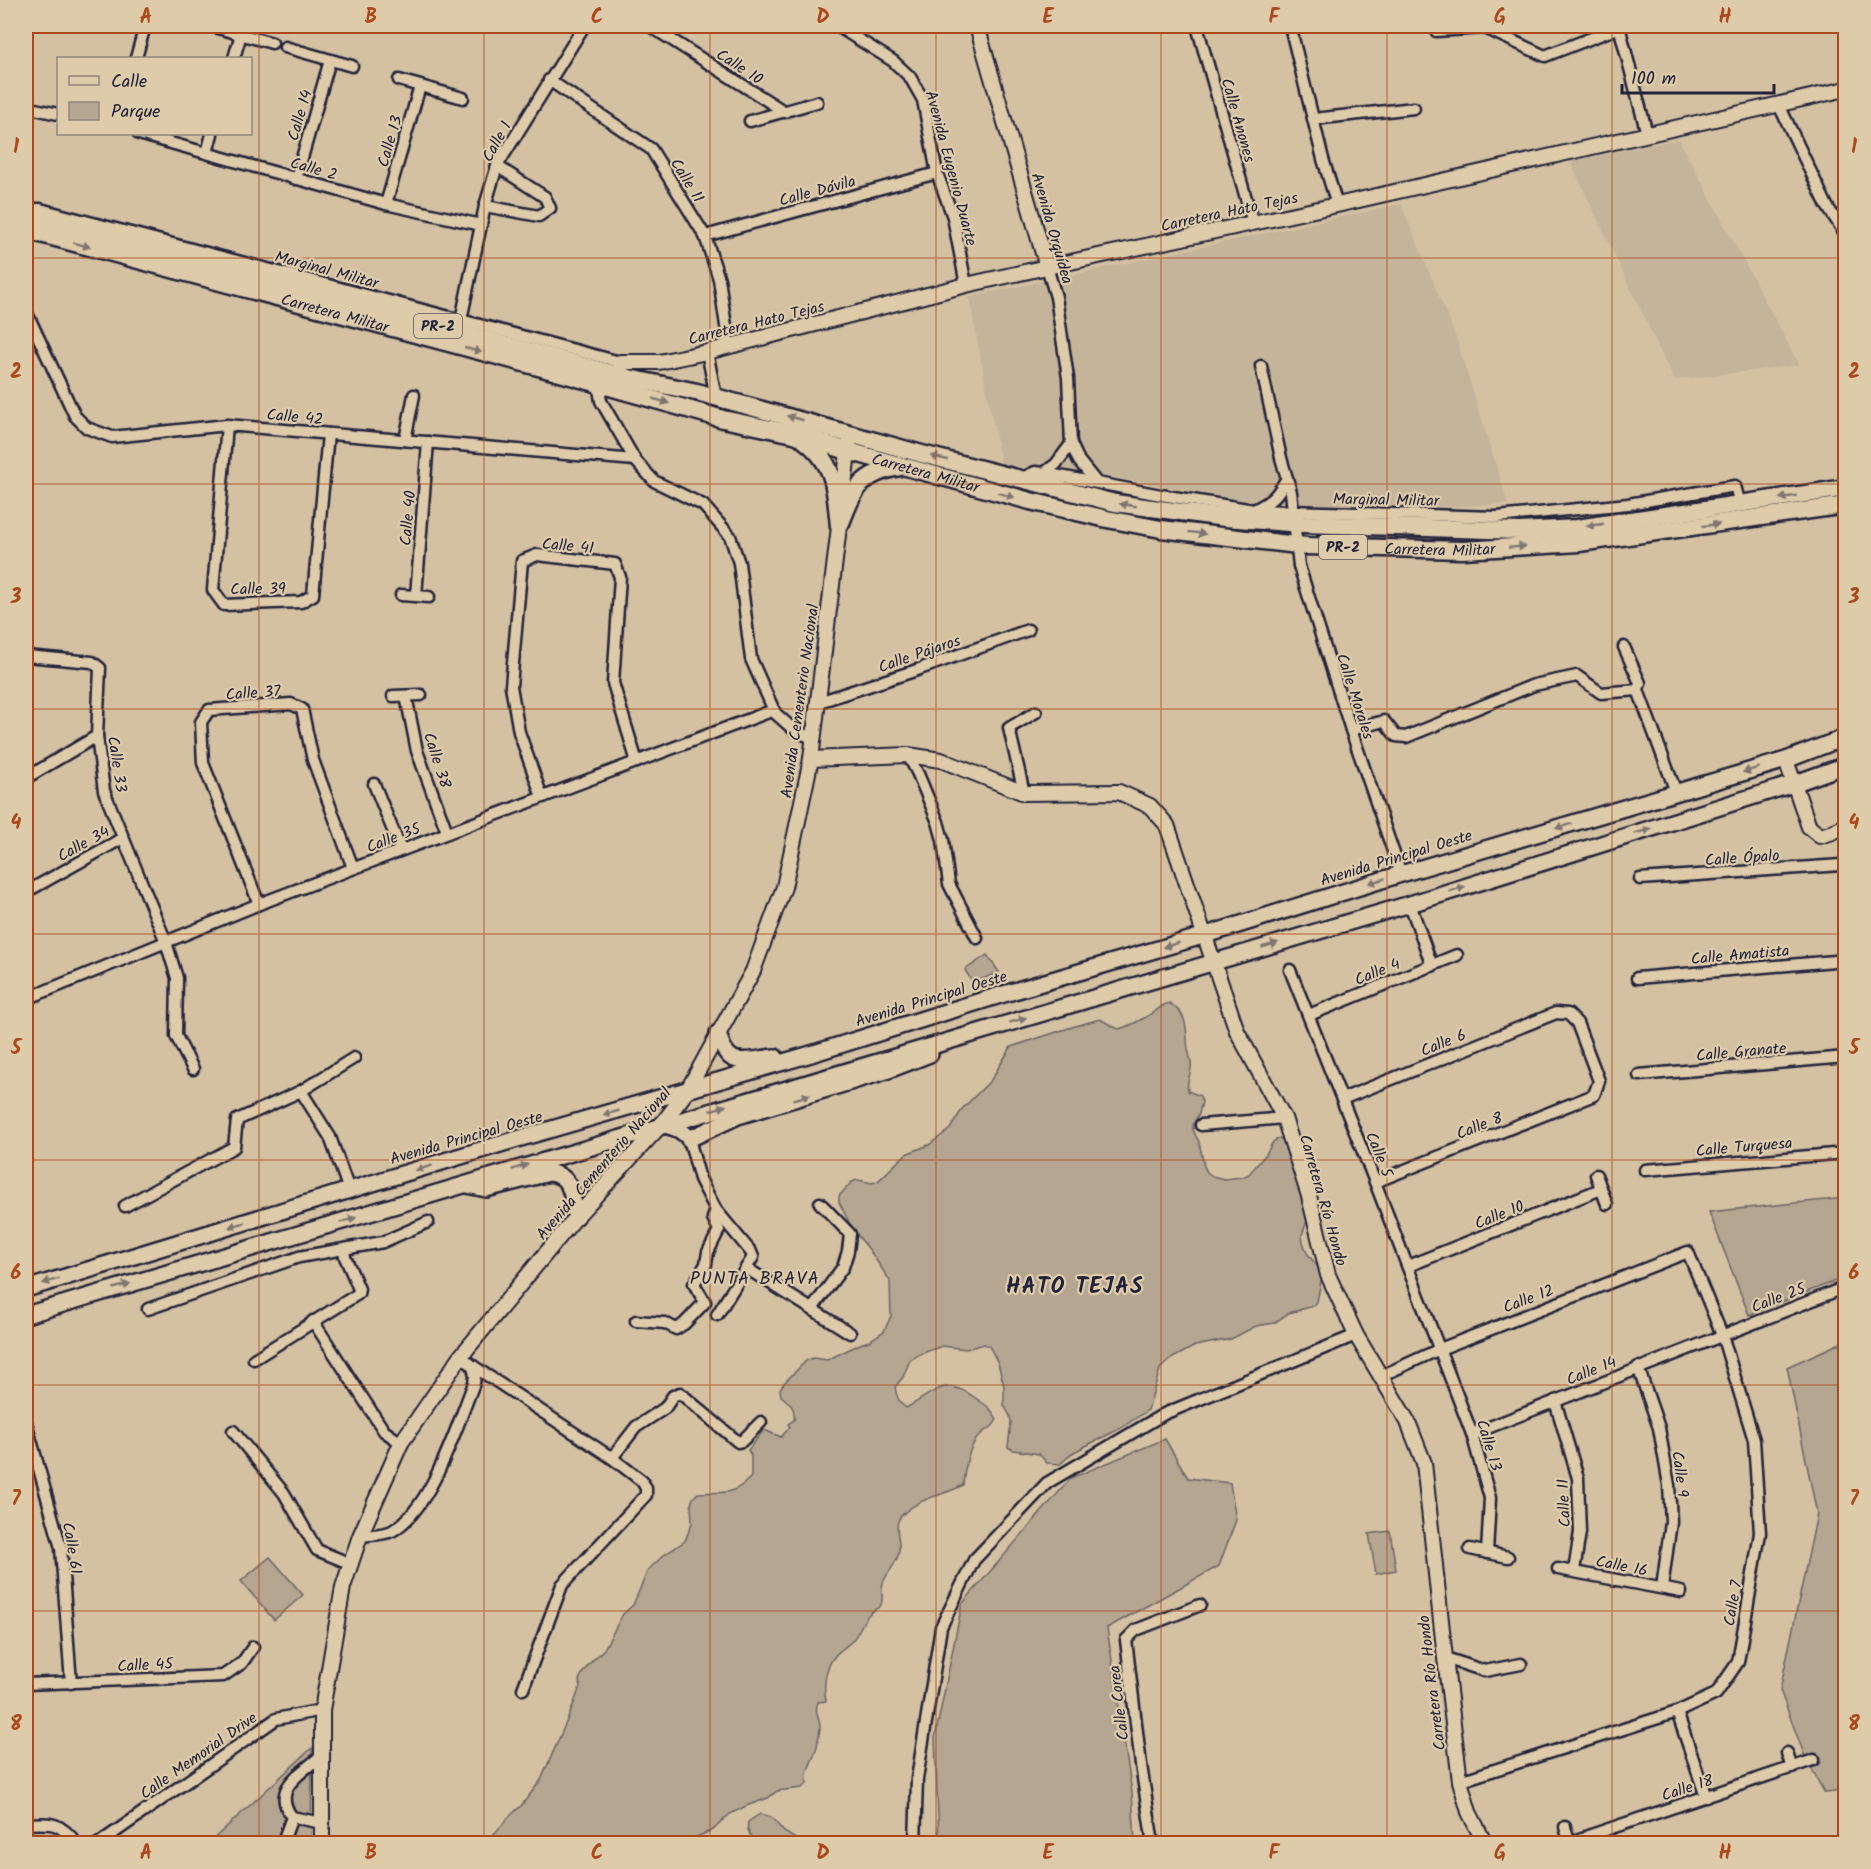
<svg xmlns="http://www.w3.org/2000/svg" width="1871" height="1869" font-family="Kalam,sans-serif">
<rect width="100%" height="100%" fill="#d3c1a2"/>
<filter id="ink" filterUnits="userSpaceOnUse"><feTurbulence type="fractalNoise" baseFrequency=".0167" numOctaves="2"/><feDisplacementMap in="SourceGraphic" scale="12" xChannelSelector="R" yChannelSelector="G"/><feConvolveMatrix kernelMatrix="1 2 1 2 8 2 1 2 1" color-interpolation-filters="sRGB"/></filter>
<g filter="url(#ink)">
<g fill="#c4b49a">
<polygon points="1679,139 1799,365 1674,380 1570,161"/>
<polygon points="1401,204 1455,335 1508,504 1414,508 1320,510 1266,504 1100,475 1001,464 969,297"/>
</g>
<g fill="#b5a691" stroke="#6c6466" stroke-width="1.5">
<polygon points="987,955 999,972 973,983 965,970"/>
<path d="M 1169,1003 C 1190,1016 1185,1029 1188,1049 C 1189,1055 1192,1061 1191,1068 C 1190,1077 1186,1082 1188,1091 L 1200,1096 L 1202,1102 L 1199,1114 L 1193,1124 L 1193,1130 L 1199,1142 L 1204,1166 L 1207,1172 L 1212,1176 L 1224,1179 L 1243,1177 L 1249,1174 L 1266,1154 L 1273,1142 L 1279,1138 L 1290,1144 L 1308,1218 L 1302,1235 L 1303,1242 L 1307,1253 L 1320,1270 L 1322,1276 L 1317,1302 L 1313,1306 L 1289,1313 L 1274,1323 L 1256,1326 L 1231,1339 L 1195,1346 L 1169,1360 L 1160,1369 L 1148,1410 L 1121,1428 L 1074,1452 L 1060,1464 L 1047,1463 L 1039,1454 L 1013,1450 L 1008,1447 L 1011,1422 L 1010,1416 L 1004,1405 L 1004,1386 L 998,1363 L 989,1346 L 984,1344 L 966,1349 L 942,1346 L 920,1354 L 910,1360 L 903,1377 L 895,1387 C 896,1396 899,1403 906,1408 C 938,1391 943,1375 977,1399 C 986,1405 992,1409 997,1419 C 993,1429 987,1428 980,1435 C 967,1448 965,1469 963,1485 C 941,1497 921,1496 902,1515 C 892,1525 901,1539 899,1551 C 898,1564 887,1571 883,1583 C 880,1590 885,1599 880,1606 C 877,1609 872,1611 869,1614 C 862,1622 859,1633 852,1641 C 846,1647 839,1650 834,1657 C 825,1668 823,1687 826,1701 L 818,1702 C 814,1712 819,1717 820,1726 C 820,1733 818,1740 817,1746 C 815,1759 804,1770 807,1784 L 802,1788 L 777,1791 L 768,1798 L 746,1806 L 730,1814 L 713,1830 L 689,1840 L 686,1843 L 480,1844 L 494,1834 L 511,1815 L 521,1806 L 541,1780 L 571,1711 L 580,1687 L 579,1680 L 582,1674 L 590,1663 L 604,1649 L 623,1614 L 633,1605 L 648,1570 L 664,1555 L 685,1541 L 692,1523 L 691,1504 L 693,1498 L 698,1493 C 723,1491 731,1498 751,1477 L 751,1455 L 748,1450 L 764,1430 L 781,1437 L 790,1427 L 788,1424 L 794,1420 C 796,1408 790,1403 781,1396 L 780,1389 L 784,1383 L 807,1360 L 814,1358 L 827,1360 L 860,1344 L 869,1341 L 884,1331 L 891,1316 L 890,1281 L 868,1248 L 853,1230 L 839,1202 L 839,1196 L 852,1182 L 858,1180 L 872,1183 L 878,1181 L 906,1154 L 929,1145 L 950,1129 L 963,1108 L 991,1080 L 1011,1047 L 1072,1027 L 1100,1019 L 1118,1029 C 1129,1027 1141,1020 1151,1014 C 1158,1010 1161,1005 1169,1003 Z"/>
<polygon points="1845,1198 1845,1277 1749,1315 1709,1212"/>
<polygon points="1845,1341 1845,1790 1824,1792 1805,1757 1780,1690 1817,1514 1787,1367"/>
<polygon points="1165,1439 1188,1478 1230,1483 1236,1520 1219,1566 1107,1628 1132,1793 1135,1843 939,1843 935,1738 962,1604 1071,1478"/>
<polygon points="1390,1531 1396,1570 1376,1574 1369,1534"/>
<polygon points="270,1557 303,1595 274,1620 241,1581"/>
<polygon points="312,1748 311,1843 208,1844"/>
<path d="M 760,1814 L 771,1817 L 784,1832 L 802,1843 L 757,1843 C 750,1837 746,1831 748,1822 Z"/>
</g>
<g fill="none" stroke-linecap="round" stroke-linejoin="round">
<g stroke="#22223b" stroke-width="15">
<g id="minor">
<polyline points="211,26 272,43"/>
<polyline points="650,26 785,112"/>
<polyline points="837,26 893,61 910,77 923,100 937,173 953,217 966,285"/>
<polyline points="1197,26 1253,223"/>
<polyline points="1290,26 1323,159 1337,205"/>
<polyline points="1619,26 1647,134"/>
<polyline points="1436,31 1485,28 1545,56 1620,27"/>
<polyline points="285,47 352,66"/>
<polyline points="136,58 145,26"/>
<polyline points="234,58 241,34"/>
<polyline points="399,80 463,98"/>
<polyline points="549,80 651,149 705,236 719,279 729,346"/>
<polyline points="1779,105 1827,206 1846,235"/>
<polyline points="26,107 58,114"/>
<polyline points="1314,119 1414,108"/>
<polyline points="750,121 817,102"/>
<polyline points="139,134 386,204 481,225"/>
<polyline points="207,153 212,134"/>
<polyline points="296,179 330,60"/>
<polyline points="386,204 420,86"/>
<polyline points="485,206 539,216 550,208 545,197 497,166"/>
<polyline points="26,209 40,209 620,362"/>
<polyline points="705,236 937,173"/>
<polyline points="1047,267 1056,297 1068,378 1071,444 1079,461 1096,482"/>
<polyline points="26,311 75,416 87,428 112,437 227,425 635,460"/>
<polyline points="461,320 485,206 497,166 584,26"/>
<polyline points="707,352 716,397"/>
<polyline points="1261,366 1281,458 1291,492 1299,566 1351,730 1401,874"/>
<polyline points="598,383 601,401 635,460 654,481 703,505 730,536 739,563 751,659 775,713 794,730 814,739"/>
<polyline points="227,425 213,590 224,605 301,602 313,595 328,434"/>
<polyline points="405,440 414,395"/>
<polyline points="1044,473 1056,464 1071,444"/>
<polyline points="1020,479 1035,472 1044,473 1161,495 1254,510 1497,517 1628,504 1735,486 1740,504"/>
<path d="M 1254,510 C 1272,501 1277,496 1287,478"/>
<polyline points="401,595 429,597"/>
<polyline points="416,596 428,442"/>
<polyline points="1624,647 1640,683 1638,690 1676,792"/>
<polyline points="26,656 92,662 100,668 97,736 104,791 166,942 177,978 176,1036 193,1069"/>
<polyline points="393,696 421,695"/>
<polyline points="406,696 417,751 447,832"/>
<polyline points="819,702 917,670 1028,630"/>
<polyline points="1351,730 1384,721 1396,736 1406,737 1534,685 1577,676 1601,693 1638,690"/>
<polyline points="908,755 918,774 938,822 943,840 949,884 977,938"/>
<polyline points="26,778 97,736"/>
<polyline points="374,784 401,850"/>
<polyline points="1024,793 1009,728 1036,712"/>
<polyline points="542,797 519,732 511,686 522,561 537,555 615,564 620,577 613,683 637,762"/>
<polyline points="1640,879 1841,865 1846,867"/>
<polyline points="26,892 123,838"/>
<polyline points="259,904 203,763 201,722 209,710 291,704 302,709 313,760 353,868"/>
<polyline points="1410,904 1432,966"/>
<polyline points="1290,970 1375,1182 1472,1434 1490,1498 1487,1553"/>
<polyline points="1637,978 1846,960"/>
<polyline points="26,999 259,904 774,710"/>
<polyline points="1309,1015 1457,955"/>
<polyline points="1639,1075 1846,1057"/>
<polyline points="301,1091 330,1137 349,1190"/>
<polyline points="1342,1099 1556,1013 1568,1014 1577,1023 1599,1081 1594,1095 1375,1182"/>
<polyline points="1201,1125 1284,1118"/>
<polyline points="689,1139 700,1179 716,1210 751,1252 753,1257 717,1315"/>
<polyline points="1645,1170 1846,1153"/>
<polyline points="1596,1175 1607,1204"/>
<polyline points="125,1206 234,1147 237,1120 301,1091 354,1058"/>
<polyline points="1408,1266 1601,1189"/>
<polyline points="746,1268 850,1333"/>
<polyline points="148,1309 299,1257 383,1242 428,1222"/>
<polyline points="812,1309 843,1267 848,1251 850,1234 820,1203"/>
<polyline points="313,1321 384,1431 401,1443"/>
<polyline points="636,1321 665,1323 676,1329 684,1324 705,1302 694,1284 706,1264 708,1252 719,1230 713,1218 716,1210"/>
<polyline points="461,1356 473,1366 612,1458 642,1481 646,1488 646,1495 562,1585 523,1689"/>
<polyline points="254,1359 358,1294 359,1289 345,1257 344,1249"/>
<polyline points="1638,1367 1659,1428 1669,1485 1671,1522 1662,1588"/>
<polyline points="1381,1376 1440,1349 1688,1252 1722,1335 1754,1440 1760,1533 1738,1662 1716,1694 1677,1712 1460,1781"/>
<polyline points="1555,1401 1578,1478 1580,1532 1574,1571"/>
<polyline points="26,1422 61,1548 71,1683"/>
<polyline points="233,1431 284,1493 317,1550 351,1564"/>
<polyline points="1472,1434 1846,1287"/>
<polyline points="612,1458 636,1427 665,1408 673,1396 680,1393 738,1442 742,1441 761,1422"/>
<path d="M 360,1536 C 369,1535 383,1535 392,1531 C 432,1509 457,1425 474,1383 L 475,1376 L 473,1366"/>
<polyline points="1470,1549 1508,1557"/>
<polyline points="1558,1569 1681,1592"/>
<polyline points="1445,1658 1485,1671 1521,1664"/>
<polyline points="26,1684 223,1676 242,1663 253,1647"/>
<polyline points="1677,1712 1706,1797"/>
<polyline points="1787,1753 1792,1768"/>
<polyline points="292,1817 322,1823"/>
<path d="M 26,1824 C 52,1823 59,1821 77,1844"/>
<polyline points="1565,1827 1570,1844"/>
<polyline points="1570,1842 1814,1760"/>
<polyline points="98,1844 276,1719 322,1710"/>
<path d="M 282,1844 L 292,1817 C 270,1788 302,1773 322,1755"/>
<polyline points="915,1844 917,1779 941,1627 974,1560 1047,1483 1164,1414 1356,1335"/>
<polyline points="1153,1844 1141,1765 1126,1640 1136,1630 1200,1605"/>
</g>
</g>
<g stroke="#22223b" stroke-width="18">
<g id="tertiary">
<polyline points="977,26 1047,267"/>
<polyline points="620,362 659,362 707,352 966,285 1047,267 1337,205 1846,89"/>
<polyline points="811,759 908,755 941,760 1024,793 1119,792 1150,806 1167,825 1237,1031 1284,1118 1309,1196 1328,1275 1356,1335 1408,1422 1424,1463 1445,1658 1460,1781 1469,1812 1485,1844"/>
<polyline points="1786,760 1809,827 1820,836 1830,833 1846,826"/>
<polyline points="322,1844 322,1710 343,1587 360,1536 401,1443 461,1356 576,1217 662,1124 687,1091 753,971 784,887 811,759 849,444"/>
</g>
</g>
<g stroke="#22223b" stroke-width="20">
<g id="secondary">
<path d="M 718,1033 C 728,1071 744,1060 775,1057"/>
<path d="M 662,1124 C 673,1128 683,1129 689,1139 L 738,1116 L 886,1071 L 930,1054"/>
<path d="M 467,1185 L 486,1189 L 549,1173 C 573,1175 572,1197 576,1217"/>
<polyline points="26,1289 507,1142 811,1054 997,996 1206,935 1401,874 1786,760 1846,737"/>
<polyline points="26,1315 1410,904 1793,784 1846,765"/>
</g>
</g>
<g stroke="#22223b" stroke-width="21">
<g id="primary">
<polyline points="26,216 629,378 697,392 922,454 1115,503 1225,518 1302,524 1520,531 1577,528 1846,488"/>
<path id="s1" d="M 26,230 L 546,369 L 723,419 L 794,434 L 848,451 L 1030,501 L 1107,519 L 1161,529 L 1306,546 L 1463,550 L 1579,543 L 1846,505"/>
<path d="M 803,439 C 836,463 835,489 839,526"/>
<path d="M 841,523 C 854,489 861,473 900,467"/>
</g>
</g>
<use href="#minor" stroke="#decba9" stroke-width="10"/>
<use href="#tertiary" stroke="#decba9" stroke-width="14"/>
<use href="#secondary" stroke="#decba9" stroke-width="15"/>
<use href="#primary" stroke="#decba9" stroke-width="16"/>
</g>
<defs><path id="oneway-solid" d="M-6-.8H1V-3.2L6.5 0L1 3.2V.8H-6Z" transform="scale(1.5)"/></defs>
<g fill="#807672">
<use href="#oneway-solid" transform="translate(82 245) rotate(15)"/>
<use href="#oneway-solid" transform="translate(473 350) rotate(15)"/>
<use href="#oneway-solid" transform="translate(661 401) rotate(16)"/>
<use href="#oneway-solid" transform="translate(795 418) rotate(-165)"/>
<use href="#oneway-solid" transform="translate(939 458) rotate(-167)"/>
<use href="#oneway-solid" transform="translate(1006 495) rotate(15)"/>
<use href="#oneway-solid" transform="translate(1788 497) rotate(171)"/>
<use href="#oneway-solid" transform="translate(1128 505) rotate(-171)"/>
<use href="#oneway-solid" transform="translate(1595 525) rotate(172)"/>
<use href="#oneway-solid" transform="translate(1711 525) rotate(-8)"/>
<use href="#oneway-solid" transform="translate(1197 533) rotate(7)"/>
<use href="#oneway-solid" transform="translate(1517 547) rotate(-4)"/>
<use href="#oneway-solid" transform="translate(1751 770) rotate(163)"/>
<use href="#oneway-solid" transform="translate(1564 826) rotate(163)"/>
<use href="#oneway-solid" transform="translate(1643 831) rotate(-17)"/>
<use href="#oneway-solid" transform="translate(1377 881) rotate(163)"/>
<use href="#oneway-solid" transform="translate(1457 889) rotate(-17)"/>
<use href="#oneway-solid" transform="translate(1171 945) rotate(164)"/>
<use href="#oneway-solid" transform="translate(1270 945) rotate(-16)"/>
<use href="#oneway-solid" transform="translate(1018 1020) rotate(-17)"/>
<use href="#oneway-solid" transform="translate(802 1097) rotate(-17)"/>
<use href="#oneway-solid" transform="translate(718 1108) rotate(-17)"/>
<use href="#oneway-solid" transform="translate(611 1113) rotate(164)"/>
<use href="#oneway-solid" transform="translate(520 1167) rotate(-18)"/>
<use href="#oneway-solid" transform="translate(424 1168) rotate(163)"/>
<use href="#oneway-solid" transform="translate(348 1220) rotate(-17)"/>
<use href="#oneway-solid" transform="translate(237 1225) rotate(163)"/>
<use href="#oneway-solid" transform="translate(51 1281) rotate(163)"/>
<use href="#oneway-solid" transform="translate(122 1286) rotate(-16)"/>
</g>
</g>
<path fill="none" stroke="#ad481a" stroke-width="1.5" stroke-opacity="0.55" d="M 259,26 L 259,1844M 484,26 L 484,1844M 710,26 L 710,1844M 936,26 L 936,1844M 1161,26 L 1161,1844M 1387,26 L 1387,1844M 1612,26 L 1612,1844M 26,258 L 1846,258M 26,484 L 1846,484M 26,709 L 1846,709M 26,934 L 1846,934M 26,1160 L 1846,1160M 26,1385 L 1846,1385M 26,1611 L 1846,1611"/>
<g text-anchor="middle" stroke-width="4.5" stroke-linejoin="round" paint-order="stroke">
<g fill="#decba9" stroke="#5a555c" stroke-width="1.5">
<rect x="414" y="314" width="48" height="24" rx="4.5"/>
<rect x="1319" y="535" width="48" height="24" rx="4.5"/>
</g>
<g font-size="15" font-weight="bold" fill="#22223b">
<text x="438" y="331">PR-2</text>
<text x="1343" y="552">PR-2</text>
</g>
<g font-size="16" fill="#22223b" stroke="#decba9">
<text transform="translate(740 66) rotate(33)" y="6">Calle 10</text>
<text transform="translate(299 115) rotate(-74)" y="6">Calle 14</text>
<text transform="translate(1239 120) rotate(74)" y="6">Calle Anones</text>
<text transform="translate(389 141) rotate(-74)" y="6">Calle 13</text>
<text transform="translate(496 141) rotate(-61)" y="6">Calle 1</text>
<text transform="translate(314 168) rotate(16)" y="6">Calle 2</text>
<text transform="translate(952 168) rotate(75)" y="6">Avenida Eugenio Duarte</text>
<text transform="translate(688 180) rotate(58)" y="6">Calle 11</text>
<text transform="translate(817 190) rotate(-15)" y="6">Calle Dávila</text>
<text transform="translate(1229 211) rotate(-12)" y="6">Carretera Hato Tejas</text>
<text transform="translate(1053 228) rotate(74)" y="6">Avenida Orquídea</text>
<text transform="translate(327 269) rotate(15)" y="6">Marginal Militar</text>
<text dy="6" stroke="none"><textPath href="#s1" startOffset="320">Carretera Militar</textPath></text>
<text transform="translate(756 322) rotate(-14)" y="6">Carretera Hato Tejas</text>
<text transform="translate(295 416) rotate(5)" y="6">Calle 42</text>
<text dy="6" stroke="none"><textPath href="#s1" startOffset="932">Carretera Militar</textPath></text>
<text transform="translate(1386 499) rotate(1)" y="6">Marginal Militar</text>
<text transform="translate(407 518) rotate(-85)" y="6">Calle 40</text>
<text transform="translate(568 545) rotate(5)" y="6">Calle 41</text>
<text dy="6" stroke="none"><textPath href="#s1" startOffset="1454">Carretera Militar</textPath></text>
<text transform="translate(258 588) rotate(-1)" y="6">Calle 39</text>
<text transform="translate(919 653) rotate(-19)" y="6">Calle Pájaros</text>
<text transform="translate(253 692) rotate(-4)" y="6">Calle 37</text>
<text transform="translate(1356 696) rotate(72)" y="6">Calle Morales</text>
<text transform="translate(799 701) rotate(-82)" y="6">Avenida Cementerio Nacional</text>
<text transform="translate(438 760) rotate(72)" y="6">Calle 38</text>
<text transform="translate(118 764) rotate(81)" y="6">Calle 33</text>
<text transform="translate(393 837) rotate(-21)" y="6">Calle 35</text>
<text transform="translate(83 843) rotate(-29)" y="6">Calle 34</text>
<text transform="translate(1396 857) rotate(-17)" y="6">Avenida Principal Oeste</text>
<text transform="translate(1742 857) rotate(-4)" y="6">Calle Ópalo</text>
<text transform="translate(1740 954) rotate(-5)" y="6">Calle Amatista</text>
<text transform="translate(1377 971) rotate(-22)" y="6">Calle 4</text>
<text transform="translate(931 998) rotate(-17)" y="6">Avenida Principal Oeste</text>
<text transform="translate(1443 1042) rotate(-22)" y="6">Calle 6</text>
<text transform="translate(1741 1051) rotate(-5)" y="6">Calle Granate</text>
<text transform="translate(1479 1125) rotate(-22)" y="6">Calle 8</text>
<text transform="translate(466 1137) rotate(-16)" y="6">Avenida Principal Oeste</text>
<text transform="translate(1744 1146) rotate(-5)" y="6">Calle Turquesa</text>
<text transform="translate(1380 1154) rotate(68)" y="6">Calle 5</text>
<text transform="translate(603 1163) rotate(-49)" y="6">Avenida Cementerio Nacional</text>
<text transform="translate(1324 1200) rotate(74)" y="6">Carretera Río Hondo</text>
<text transform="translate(1499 1214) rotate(-22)" y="6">Calle 10</text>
<text transform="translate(1778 1297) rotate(-21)" y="6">Calle 25</text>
<text transform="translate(1528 1298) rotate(-21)" y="6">Calle 12</text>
<text transform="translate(1591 1370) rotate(-22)" y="6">Calle 14</text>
<text transform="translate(1490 1445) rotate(73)" y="6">Calle 13</text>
<text transform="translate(1681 1474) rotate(83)" y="6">Calle 9</text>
<text transform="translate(1563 1503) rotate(-93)" y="6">Calle 11</text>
<text transform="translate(73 1548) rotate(80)" y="6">Calle 61</text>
<text transform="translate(1622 1565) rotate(11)" y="6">Calle 16</text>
<text transform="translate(1732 1603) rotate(-80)" y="6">Calle 7</text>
<text transform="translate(145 1664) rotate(-3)" y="6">Calle 45</text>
<text transform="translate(1431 1683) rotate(-97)" y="6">Carretera Río Hondo</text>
<text transform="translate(1118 1703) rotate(-97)" y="6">Calle Corea</text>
<text transform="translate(198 1755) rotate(-35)" y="6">Calle Memorial Drive</text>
<text transform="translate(1687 1787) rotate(-18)" y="6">Calle 18</text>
</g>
<g font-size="18" letter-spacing="1.5" fill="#22223b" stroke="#decba9">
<text x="755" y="1284">PUNTA BRAVA</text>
</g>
<g font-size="22" font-weight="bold" letter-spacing="1.5" fill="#22223b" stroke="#decba9">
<text x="1075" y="1293">HATO TEJAS</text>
</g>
</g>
<rect width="1871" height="1869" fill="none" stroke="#decba9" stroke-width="66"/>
<rect x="57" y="57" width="195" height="78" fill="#decba9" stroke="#93877d" stroke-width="1.5"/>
<rect x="69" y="76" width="30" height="9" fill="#decba9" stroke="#93877d" stroke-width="1.5"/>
<text x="111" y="87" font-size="18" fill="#22223b">Calle</text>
<rect x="69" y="102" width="30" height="18" fill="#b5a691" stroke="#93877d" stroke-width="1.5"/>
<text x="111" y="117" font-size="18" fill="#22223b">Parque</text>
<path d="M1622 84v9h152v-9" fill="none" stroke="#22223b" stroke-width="3"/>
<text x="1631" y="84" font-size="18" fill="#22223b" stroke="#decba9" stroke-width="4.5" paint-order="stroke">100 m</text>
<rect x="33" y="33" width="1805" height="1803" fill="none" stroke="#ad481a" stroke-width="2"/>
<g font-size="20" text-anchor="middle" font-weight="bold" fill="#ad481a">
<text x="146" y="23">A</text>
<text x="371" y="23">B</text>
<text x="597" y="23">C</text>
<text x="823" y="23">D</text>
<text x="1048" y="23">E</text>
<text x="1274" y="23">F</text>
<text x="1500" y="23">G</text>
<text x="1725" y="23">H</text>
<text x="16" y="153">1</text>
<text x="1854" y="153">1</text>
<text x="16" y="378">2</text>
<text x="1854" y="378">2</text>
<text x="16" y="603">3</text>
<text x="1854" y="603">3</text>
<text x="16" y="829">4</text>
<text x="1854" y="829">4</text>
<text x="16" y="1054">5</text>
<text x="1854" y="1054">5</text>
<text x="16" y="1279">6</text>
<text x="1854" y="1279">6</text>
<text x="16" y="1505">7</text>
<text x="1854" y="1505">7</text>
<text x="16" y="1730">8</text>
<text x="1854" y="1730">8</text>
<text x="146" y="1859">A</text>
<text x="371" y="1859">B</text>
<text x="597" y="1859">C</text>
<text x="823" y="1859">D</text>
<text x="1048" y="1859">E</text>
<text x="1274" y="1859">F</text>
<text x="1500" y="1859">G</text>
<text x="1725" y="1859">H</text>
</g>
</svg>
